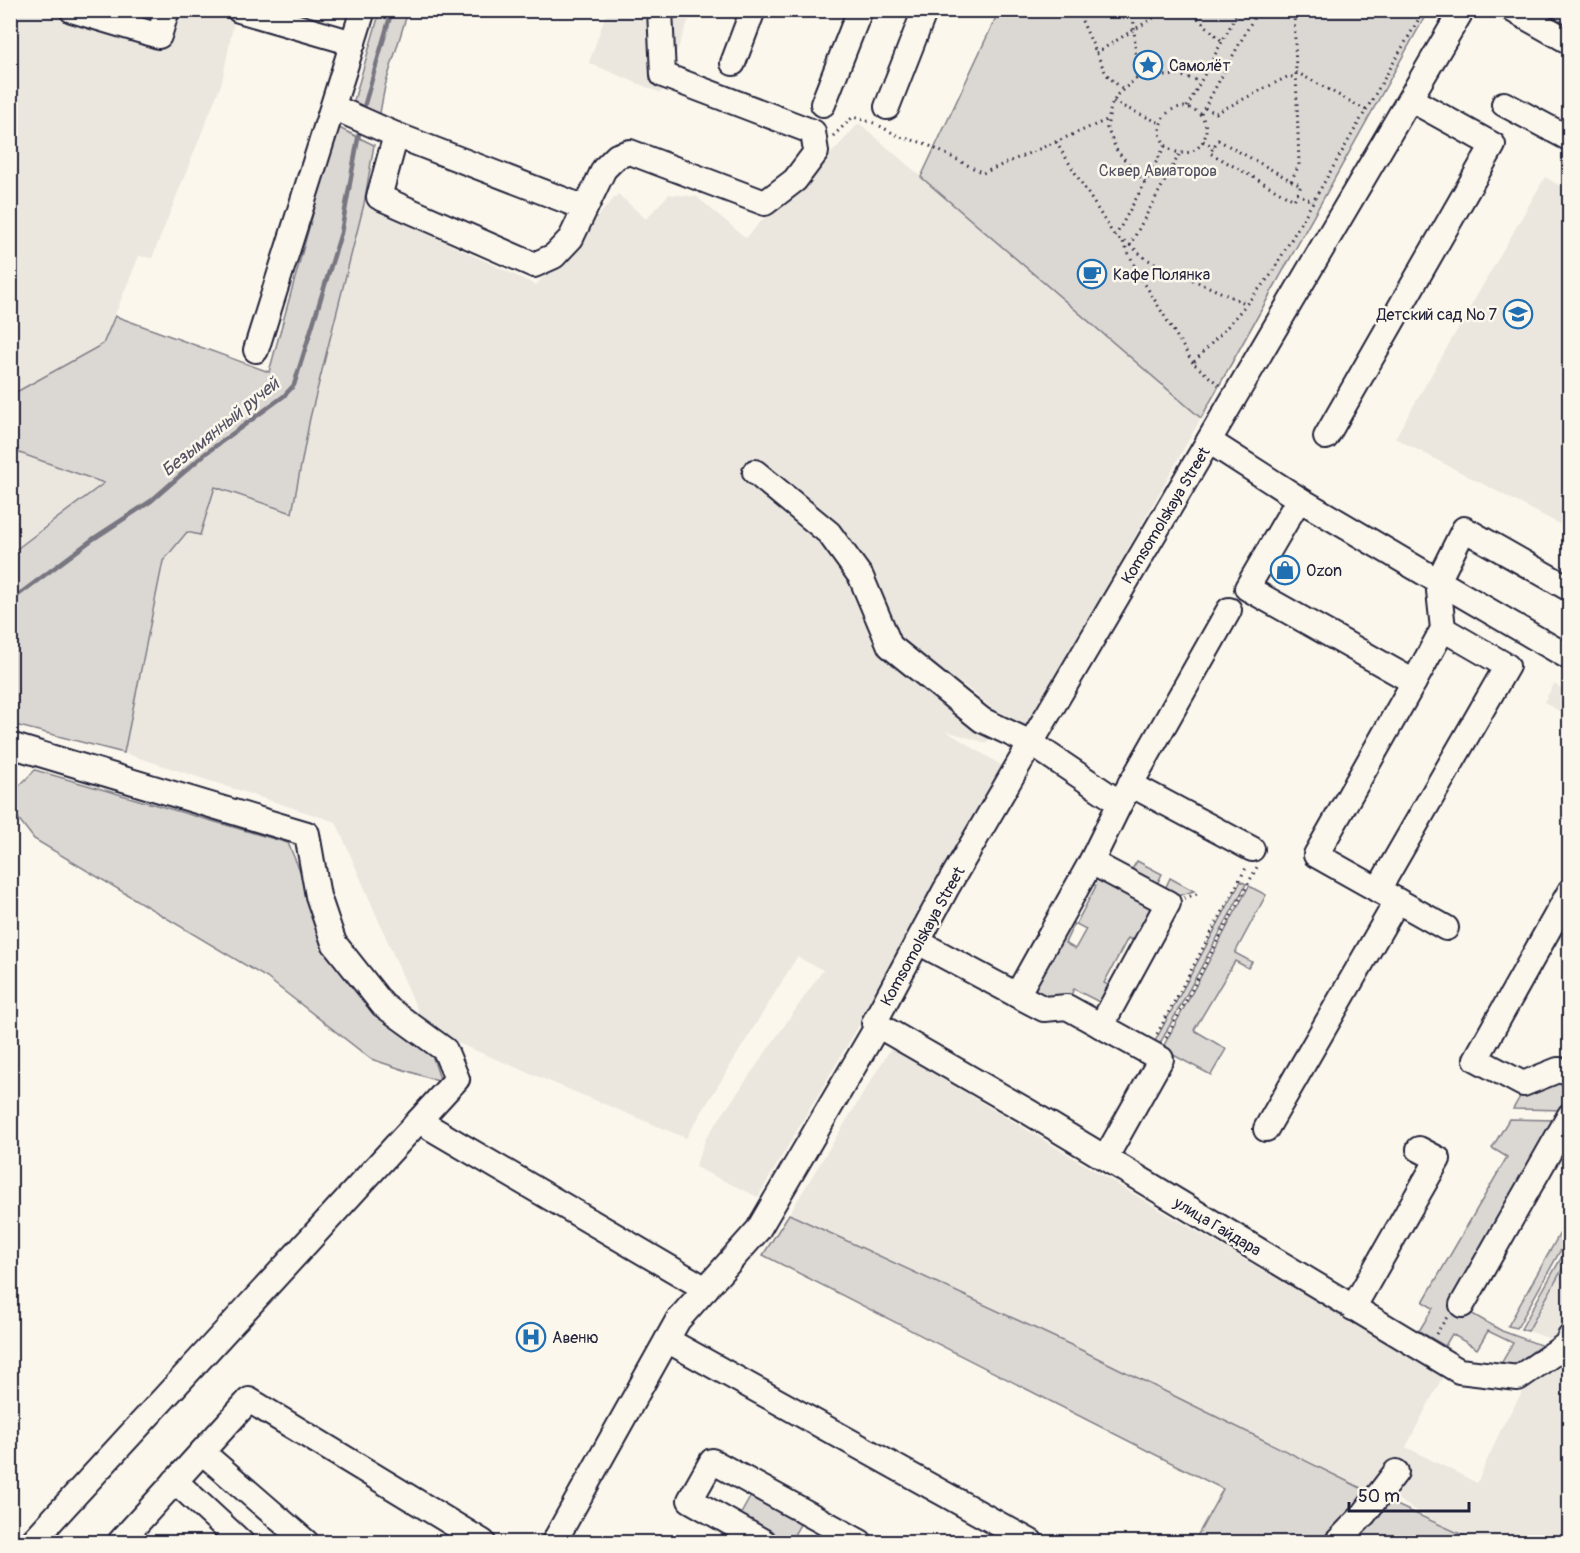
<svg xmlns="http://www.w3.org/2000/svg" width="1580" height="1553" font-family="Pangolin,sans-serif">
<rect width="100%" height="100%" fill="#fbf7ec"/>
<filter id="ink" filterUnits="userSpaceOnUse"><feTurbulence type="fractalNoise" baseFrequency=".0167" numOctaves="2"/><feDisplacementMap in="SourceGraphic" scale="12" xChannelSelector="R" yChannelSelector="G"/><feConvolveMatrix kernelMatrix="1 2 1 2 8 2 1 2 1" color-interpolation-filters="sRGB"/></filter>
<g filter="url(#ink)">
<g fill="#ebe7df">
<polygon points="11,11 236,11 222,82 152,258 139,256 103,344 11,395"/>
<polygon points="607,11 692,11 661,93 589,63"/>
<polygon points="859,123 1201,418 1017,748 996,741 1007,721 957,679 998,719 987,743 946,731 1009,770 758,1197 695,1167 706,1138 823,970 797,957 686,1138 426,1030 336,822 124,753 163,561 187,532 200,535 215,487 292,513 310,418 364,204 536,285 618,194 646,219 669,194 697,197 746,238 772,209 800,188"/>
<polygon points="1545,177 1569,191 1569,529 1395,438"/>
<polygon points="11,450 104,483 11,554"/>
<polygon points="1554,684 1569,693 1569,717 1544,702"/>
<polygon points="891,1048 1145,1201 1443,1376 1406,1447 1477,1483 1502,1427 1544,1355 1569,1372 1569,1542 1478,1542 1443,1526 1383,1491 1379,1497 789,1214"/>
<polygon points="1569,1257 1569,1312 1553,1340 1528,1331"/>
</g>
<g fill="#dbd8d3" stroke="#7e7d87" stroke-width="1.5">
<polygon points="380,11 408,11 385,86 379,118 352,107"/>
<polygon points="999,11 1428,11 1201,418 921,177"/>
<polygon points="337,127 374,145 364,204 310,418 292,513 215,487 200,535 187,532 163,561 124,753 11,724 10,554 104,483 11,450 11,395 103,344 115,316 269,372"/>
<polygon points="35,770 288,843 337,956 432,1055 441,1082 371,1059 267,978 34,839 11,809 11,794"/>
<polygon points="1137,861 1162,874 1157,884 1131,871"/>
<polygon points="1090,871 1152,908 1139,943 1128,938 1104,983 1114,988 1105,1005 1074,989 1069,999 1047,1002 1028,991 1066,919 1074,924 1065,943 1075,949 1086,929 1076,924 1096,886 1086,880"/>
<polygon points="1170,878 1194,891 1178,896 1165,889"/>
<polygon points="1241,881 1246,884 1158,1047 1153,1045"/>
<polygon points="1249,886 1266,895 1235,953 1252,962 1248,968 1235,961 1194,1030 1226,1049 1211,1075 1162,1049"/>
<polygon points="1569,1079 1569,1104 1566,1110 1513,1109 1525,1088"/>
<path d="M 1509,1119 L 1559,1120 L 1455,1304 L 1502,1331 L 1546,1347 C 1532,1363 1523,1367 1501,1364 L 1513,1343 L 1488,1331 L 1477,1349 L 1452,1334 L 1445,1346 L 1419,1331 L 1433,1308 L 1423,1302 L 1507,1157 L 1492,1148 Z"/>
<polygon points="789,1214 1071,1345 1379,1497 1478,1542 1194,1542 1223,1489 763,1255"/>
<polygon points="1569,1217 1569,1235 1517,1328 1508,1326"/>
<polygon points="1569,1244 1569,1257 1528,1331 1521,1329"/>
<polygon points="753,1492 803,1519 790,1542 774,1542 737,1521"/>
</g>
<g fill="none" stroke-linecap="round" stroke-linejoin="round">
<g stroke="#787681" stroke-width="4.5">
<polyline points="364,107 392,10"/>
<polyline points="10,601 93,539 151,501 206,453 284,396 294,385 341,233 359,133"/>
</g>
<g stroke="#22223b" stroke-width="28">
<g id="minor">
<polyline points="72,10 159,36 167,10"/>
<polyline points="239,10 353,43"/>
<polyline points="1462,10 1031,743 946,889 874,1023 1027,1111 1459,1371 1518,1378 1566,1345 1570,1337"/>
<polyline points="1513,10 1570,42"/>
<polyline points="733,63 753,10"/>
<polyline points="823,104 860,10"/>
<polyline points="1504,104 1570,139"/>
<polyline points="333,107 396,135 379,197 534,265 554,256 571,238 604,169 617,156 630,152 765,203 795,180 816,152 813,132 663,75 660,10"/>
<polyline points="887,107 925,10"/>
<polyline points="396,135 585,208"/>
<polyline points="256,350 363,10"/>
<polyline points="1326,437 1493,145 1410,99"/>
<polyline points="1209,441 1299,499 1438,581 1443,629 1414,682 1316,855 1446,928"/>
<polyline points="755,472 829,533 861,577 890,646 982,720 1031,743 1120,803"/>
<polyline points="1299,499 1247,588 1414,682"/>
<polyline points="1570,589 1464,529 1438,581 1570,658"/>
<polyline points="10,745 307,834 318,896 334,943 383,1005 445,1050 457,1079 32,1542"/>
<polyline points="1130,784 1252,849"/>
<polyline points="1091,862 1168,903 1101,1026"/>
<polyline points="1378,890 1507,666 1443,629"/>
<polyline points="1570,891 1476,1059 1523,1084 1558,1070 1570,1071"/>
<polyline points="918,942 1017,995 1091,862 1120,803 1229,610"/>
<polyline points="1017,995 1044,1009 1067,1007 1161,1059 1106,1157"/>
<polyline points="419,1121 706,1289"/>
<polyline points="1266,1129 1397,901"/>
<polyline points="1462,1305 1570,1115"/>
<polyline points="1353,1308 1438,1159 1419,1149"/>
<polyline points="667,1340 1031,1542"/>
<polyline points="202,1452 306,1542"/>
<polyline points="175,1481 241,1542"/>
<polyline points="120,1542 249,1400 483,1542"/>
<polyline points="554,1542 678,1320 758,1230 878,1025"/>
<polyline points="764,1542 690,1500 712,1461 860,1542"/>
<polyline points="1337,1542 1364,1514 1396,1472"/>
</g>
</g>
<g stroke="#22223b" stroke-width="3" stroke-dasharray="1.5 4.5" stroke-linecap="butt">
<polyline points="1077,10 1106,74 1123,90"/>
<polyline points="1133,10 1137,78"/>
<polyline points="1189,10 1222,41"/>
<polyline points="1096,53 1166,10"/>
<polyline points="1296,72 1366,110"/>
<polyline points="1113,102 1160,123"/>
<circle cx="1183" cy="130" r="23"/>
<polyline points="1187,107 1239,10"/>
<polyline points="1205,108 1216,113 1289,76 1296,78"/>
<polyline points="1201,114 1258,10"/>
<polyline points="880,126 900,137 924,143 983,173 1109,119"/>
<polyline points="833,136 853,117 874,123"/>
<polygon points="1218,140 1301,186 1294,200 1210,153"/>
<polyline points="1203,141 1214,147"/>
<polyline points="1056,142 1115,237"/>
<polyline points="1165,146 1115,237 1130,245 1180,153"/>
<polyline points="1291,181 1299,165 1294,10"/>
<polyline points="1145,182 1117,151 1107,128 1111,106 1118,94 1137,78 1178,75 1200,81"/>
<polyline points="1297,193 1313,202"/>
<polyline points="1123,242 1140,276 1193,363"/>
<polyline points="1130,245 1146,259 1247,304"/>
<polyline points="1219,385 1193,363 1227,327 1270,276 1424,10"/>
<polyline points="1184,898 1197,894"/>
<polyline points="1157,1034 1247,866"/>
<polyline points="1166,1038 1257,867"/>
<polyline points="1436,1334 1447,1317"/>
</g>
<use href="#minor" stroke="#fbf7ec" stroke-width="24"/>
</g>
</g>
<defs>
<g id="sight-ring" transform="scale(1.5)"><circle r="9.5" fill="#fbf7ec" stroke="#1f6fb2" stroke-width="1.5"/><path d="M0-6L1.8-2.2L6-1.7L2.9 1.2L3.7 5.4L0 3.3L-3.7 5.4L-2.9 1.2L-6-1.7L-1.8-2.2Z" fill="#1f6fb2"/></g>
<g id="cafe-ring" transform="scale(1.5)"><circle r="9.5" fill="#fbf7ec" stroke="#1f6fb2" stroke-width="1.5"/><path d="M-5.5-4.5H6V0H3Q3 3.5 0 3.5H-2.5Q-5.5 3.5-5.5 0ZM3-3.2v2h1.7v-2ZM-6 4.5H4V6H-6Z" fill="#1f6fb2"/></g>
<g id="school-ring" transform="scale(1.5)"><circle r="9.5" fill="#fbf7ec" stroke="#1f6fb2" stroke-width="1.5"/><path d="M0-5L7-2L0 1L-7-2ZM-4 1L0 2.5L4 1V4Q0 6-4 4Z" fill="#1f6fb2"/></g>
<g id="shop-ring" transform="scale(1.5)"><circle r="9.5" fill="#fbf7ec" stroke="#1f6fb2" stroke-width="1.5"/><path d="M-5-2.5h2.3a2.7 3.5 0 0 1 5.4 0H5L5.5 6h-11ZM-1.5-2.5h3a1.5 2.3 0 0 0-3 0Z" fill="#1f6fb2"/></g>
<g id="hospital-ring" transform="scale(1.5)"><circle r="9.5" fill="#fbf7ec" stroke="#1f6fb2" stroke-width="1.5"/><path d="M-5-5h3v3.5h4V-5h3V5h-3V1.5h-4V5h-3Z" fill="#1f6fb2"/></g>
</defs>
<g fill-rule="evenodd">
<use href="#sight-ring" x="1148" y="65"/>
<use href="#cafe-ring" x="1092" y="274"/>
<use href="#school-ring" x="1518" y="314"/>
<use href="#shop-ring" x="1285" y="570"/>
<use href="#hospital-ring" x="531" y="1337"/>
</g>
<g text-anchor="middle" stroke-width="5" stroke-linejoin="round" paint-order="stroke">
<g font-size="16" fill="#22223b" stroke="#fbf7ec" text-anchor="start">
<text x="1169" y="71">Самолёт</text>
<text x="1113" y="280">Кафе Полянка</text>
<text x="1497" y="320" text-anchor="end">Детский сад № 7</text>
<text x="1306" y="576">Ozon</text>
<text x="552" y="1343">Авеню</text>
</g>
<g font-size="16" fill="#505061" stroke="#fbf7ec">
<text x="1158" y="176">Сквер Авиаторов</text>
</g>
<g font-size="16" fill="#22223b" stroke="#fbf7ec">
<text transform="translate(1165 515) rotate(-59)" y="6">Komsomolskaya Street</text>
<text transform="translate(922 936) rotate(-61)" y="6">Komsomolskaya Street</text>
<text transform="translate(1218 1226) rotate(31)" y="6">улица Гайдара</text>
</g>
<g font-size="18" font-style="italic" fill="#545364" stroke="#fbf7ec">
<text transform="translate(220 427) rotate(-39)" y="6">Безымянный ручей</text>
</g>
</g>
<rect width="1580" height="1553" fill="none" stroke="#fbf7ec" stroke-width="36"/>
<rect x="18" y="18" width="1544" height="1517" fill="none" stroke="#22223b" stroke-width="2" filter="url(#ink)"/>
<path d="M1349 1502v9h120v-9" fill="none" stroke="#22223b" stroke-width="3"/>
<text x="1358" y="1502" font-size="18" fill="#22223b" stroke="#fbf7ec" stroke-width="4.5" paint-order="stroke">50 m</text>
</svg>
